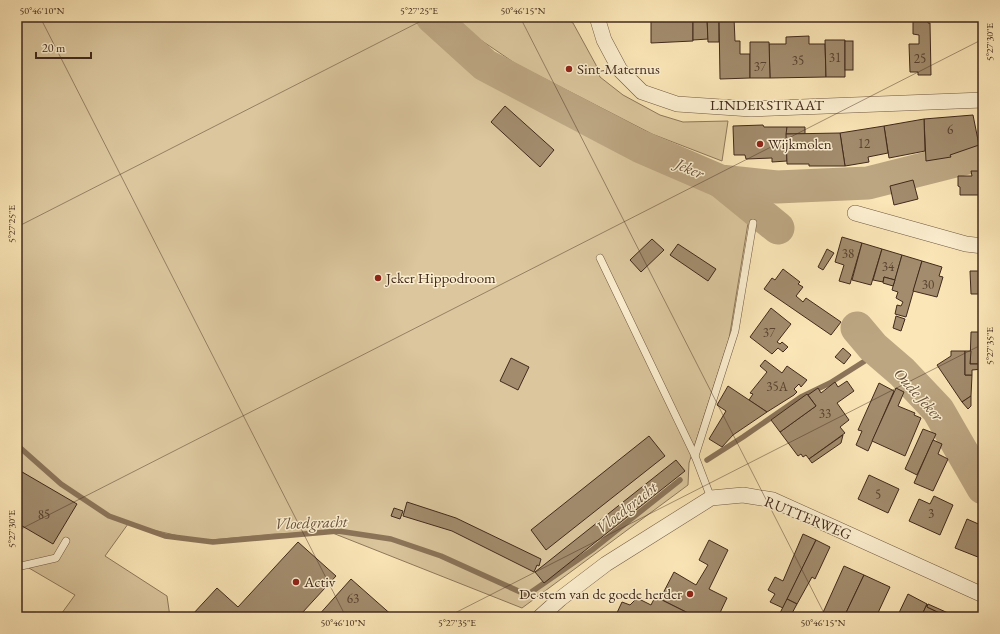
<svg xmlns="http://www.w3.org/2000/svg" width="1000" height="634" font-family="'EB Garamond',serif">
<rect width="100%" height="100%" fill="#fbe6b7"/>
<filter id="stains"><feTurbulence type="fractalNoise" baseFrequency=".005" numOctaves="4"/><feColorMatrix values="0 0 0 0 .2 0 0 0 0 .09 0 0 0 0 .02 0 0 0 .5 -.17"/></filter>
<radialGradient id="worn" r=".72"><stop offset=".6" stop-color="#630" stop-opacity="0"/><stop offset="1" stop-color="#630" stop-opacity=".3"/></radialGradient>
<g fill="#dbc69d" stroke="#8e785c">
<polygon points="17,17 415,17 454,57 492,81 615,145 709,191 749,217 729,339 689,463 688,485 522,608 330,532 274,534 200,541 128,524 105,556 167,596 170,617 59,617 75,595 17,561"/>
<polygon points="452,17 564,17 573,23 596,65 600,77 623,95 660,115 683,122 728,121 722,161 652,134 516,64 460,26"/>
</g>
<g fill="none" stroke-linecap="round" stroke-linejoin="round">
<g stroke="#8b7459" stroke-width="5.5">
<polyline points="17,445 61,484 109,516 165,536 213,542 338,531 391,539 441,556 527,595 592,550 680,480"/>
<polyline points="707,460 743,437 801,397 830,383 879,352"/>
</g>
<g stroke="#bca682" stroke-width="33">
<polyline points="432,17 485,65 639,146 720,181 777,187 868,183 983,154"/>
<polyline points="720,181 778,228"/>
<polyline points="857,328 873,347 902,372 938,410 983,488"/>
</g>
</g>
<g fill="#a28c6d" stroke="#412a1c">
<polygon points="651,17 693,17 693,41 651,43"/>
<polygon points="913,17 928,17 928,23 930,23 931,75 918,75 918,72 910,72 909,44 919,44 919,35 913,34"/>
<polygon points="981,17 983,17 983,32 980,32"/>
<polygon points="693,18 707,18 708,39 693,40"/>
<polygon points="707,18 719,18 719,42 708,42"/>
<polygon points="719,18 734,18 735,41 740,41 740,54 750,54 750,78 720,79"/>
<polygon points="809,36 809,44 825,44 826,77 770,78 769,44 786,44 786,37"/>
<polygon points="825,40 845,40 845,77 826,77"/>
<rect x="845" y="41" width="8" height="29"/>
<polygon points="750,42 769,42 770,78 750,78"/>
<polygon points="505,106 554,150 540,167 491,122"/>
<polygon points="973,115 979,145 950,155 951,157 926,161 924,119"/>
<polygon points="924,119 925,151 889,158 884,126"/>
<polygon points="763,125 764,127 787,127 787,161 772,162 772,158 746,159 745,155 734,155 733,126"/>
<polygon points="884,126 888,153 868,157 869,162 845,166 840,133"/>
<polygon points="787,127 805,127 805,134 786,134"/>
<polygon points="840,133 845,166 809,166 809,164 787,164 786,134"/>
<polygon points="971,171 981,171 982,180 979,180 979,183 983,183 983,218 980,216 981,195 960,195 960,187 958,186 958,176 972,176"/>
<polygon points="913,180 918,199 894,205 890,186"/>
<polygon points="842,237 862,243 850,284 839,281 844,265 835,262"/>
<polygon points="652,239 664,250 641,272 630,260"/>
<polygon points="862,243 882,249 871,285 852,280"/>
<polygon points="678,244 716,269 708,281 670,255"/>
<polygon points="827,249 834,253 823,270 818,267"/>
<polygon points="882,249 902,255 895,280 884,277 883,282 873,280"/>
<polygon points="902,255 922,261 906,317 895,314 897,305 901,306 903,302 896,298 898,292 892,290"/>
<polygon points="922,261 942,267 939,276 943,277 937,297 913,291"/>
<polygon points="783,269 800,282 798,284 803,287 796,296 803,302 806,298 841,322 831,335 764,289 772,278 775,280"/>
<polygon points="970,271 983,271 983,294 971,294"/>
<polygon points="884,277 895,280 893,286 883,283"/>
<polygon points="771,308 791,324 777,342 780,344 782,342 788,347 783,352 778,348 772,354 750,337"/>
<polygon points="896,316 905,319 901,331 893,328"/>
<polygon points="971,332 983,332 983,364 970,364"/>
<polygon points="843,348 851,355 844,364 835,357"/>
<polygon points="951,351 965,351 965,375 972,375 971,396 962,402 937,365 951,356"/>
<polygon points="965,351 971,351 970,364 983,364 983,369 972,370 972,375 965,375"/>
<polygon points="511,358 529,367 518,390 500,381"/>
<polygon points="765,360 782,373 787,366 807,380 801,387 799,384 794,389 797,392 794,395 767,412 749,400 753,394 750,393 767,372 760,366"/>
<polygon points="847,381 854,391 837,403 849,420 840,427 845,433 809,459 806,455 803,457 801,454 798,456 780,432 816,406 808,395 818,388 821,393 835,382 838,387"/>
<polygon points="879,383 894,391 868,451 856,445 862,431 858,430"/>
<polygon points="728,386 767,412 733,435 722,447 709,439 726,411 717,405"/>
<polygon points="896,388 904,392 898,406 915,413 914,415 921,418 905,456 872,441"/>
<polygon points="807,394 816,406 780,432 771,420"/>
<polygon points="971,396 971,406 968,409 962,402"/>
<polygon points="923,429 936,434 917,475 905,469"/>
<polygon points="843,435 841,443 812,463 809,459"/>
<polygon points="649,436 665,456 546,550 531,530"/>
<polygon points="933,440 942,444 938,454 948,459 933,491 914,483"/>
<polygon points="676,460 685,471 544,583 535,572"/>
<polygon points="17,469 77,504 53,544 17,523"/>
<polygon points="869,475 899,489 888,513 858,499"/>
<polygon points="934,496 953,505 940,535 909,521 919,499 930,504"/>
<polygon points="407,502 456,518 541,559 539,566 537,565 534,572 452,531 403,516"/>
<polygon points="394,508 403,511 400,519 391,516"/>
<polygon points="967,519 983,526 983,559 955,548"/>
<polygon points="803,534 816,540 783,608 770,602 775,594 768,590 775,577 783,581"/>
<polygon points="709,540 728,550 709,589 727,598 718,617 696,617 660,599 674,572 696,585 708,565 699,560"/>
<polygon points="816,540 830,547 815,579 812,577 797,604 787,599"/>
<polygon points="298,542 336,576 302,613 307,617 193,617 192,615 217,588 238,607"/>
<polygon points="844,566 864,575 844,617 821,617"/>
<polygon points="864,575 890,587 876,617 844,617"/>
<polygon points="351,579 394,617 317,617"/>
<polygon points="908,594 927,604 921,617 897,617"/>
<polygon points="655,597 660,599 696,617 615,617 622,602 630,605 637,598 651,605"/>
<polygon points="787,599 797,604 790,617 783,617 779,615"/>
<polygon points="927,604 927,607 948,617 921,617"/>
<polygon points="928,604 957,617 948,617 927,607"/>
</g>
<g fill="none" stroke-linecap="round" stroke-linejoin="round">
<g stroke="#705943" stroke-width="8">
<g id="service">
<polyline points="600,258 695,456 711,498"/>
<polyline points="695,456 735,331 753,223"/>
<polyline points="17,567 56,558 66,541"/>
</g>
</g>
<g stroke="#705943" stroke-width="16">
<g id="minor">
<polyline points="597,17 604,40 620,70 642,92 677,104 751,109 983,100"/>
<polyline points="855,213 966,244 983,246"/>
<polyline points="540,617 560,599 606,564 711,498 743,495 773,500 983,595"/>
</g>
</g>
<use href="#service" stroke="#fcefd0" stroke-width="7"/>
<use href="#minor" stroke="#fcefd0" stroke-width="15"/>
</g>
<path fill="none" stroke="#412a1c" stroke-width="1" stroke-opacity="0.45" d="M 40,17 L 346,617M 520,17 L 826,617M 17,227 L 429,17M 17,531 L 983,39M 447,617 L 983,344"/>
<g fill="#8f2418" stroke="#fcefd0" stroke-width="1.5">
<circle cx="569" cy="69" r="4"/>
<circle cx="760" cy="144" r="4"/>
<circle cx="378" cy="278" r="4"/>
<circle cx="296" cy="582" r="4"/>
<circle cx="690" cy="594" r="4"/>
</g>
<g text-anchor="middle" stroke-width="3" stroke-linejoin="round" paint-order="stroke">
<g font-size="13" fill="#594230">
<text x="835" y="62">31</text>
<text x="920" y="63">25</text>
<text x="798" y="65">35</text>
<text x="760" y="71">37</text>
<text x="950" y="134">6</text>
<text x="864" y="148">12</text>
<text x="848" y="258">38</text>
<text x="888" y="271">34</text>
<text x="928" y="289">30</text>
<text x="769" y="337">37</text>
<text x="777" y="391">35A</text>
<text x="825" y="418">33</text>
<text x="878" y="499">5</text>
<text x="931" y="518">3</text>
<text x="44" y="519">85</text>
<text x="353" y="603">63</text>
</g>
<g font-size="15" fill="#412a1c" stroke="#fcefd0" text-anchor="start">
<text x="577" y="74">Sint-Maternus</text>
<text x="768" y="149">Wijkmolen</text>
<text x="386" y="283">Jeker Hippodroom</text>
<text x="304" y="587">Activ</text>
<text x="682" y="599" text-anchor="end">De stem van de goede herder</text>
</g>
<g font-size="15" fill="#412a1c" stroke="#fcefd0">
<text x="767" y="110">LINDERSTRAAT</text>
<text transform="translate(808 518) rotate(22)" y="5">RUTTERWEG</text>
</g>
<g font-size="16" font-style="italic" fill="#664f3b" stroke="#fcefd0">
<text transform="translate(690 168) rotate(23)" y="6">Jeker</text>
<text transform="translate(919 394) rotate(48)" y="6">Oude Jeker</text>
<text transform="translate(626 507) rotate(-38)" y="6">Vloedgracht</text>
<text transform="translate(311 522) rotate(-2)" y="6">Vloedgracht</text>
</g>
</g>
<rect width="1000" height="634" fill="none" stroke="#fbe6b7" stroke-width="44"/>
<path d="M36 52v6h55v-6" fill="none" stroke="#412a1c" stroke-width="2"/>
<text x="42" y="52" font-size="12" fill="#412a1c" stroke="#fcefd0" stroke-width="3" paint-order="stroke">20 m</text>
<rect x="22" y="22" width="956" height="590" fill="none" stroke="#412a1c" stroke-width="1.5"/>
<g font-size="10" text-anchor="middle" fill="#412a1c">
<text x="42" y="14">50°46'10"N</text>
<text x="419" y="14">5°27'25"E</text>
<text x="523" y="14">50°46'15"N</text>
<text transform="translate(989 42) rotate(-90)" y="4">5°27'30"E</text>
<text transform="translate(11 224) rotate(-90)" y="4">5°27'25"E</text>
<text transform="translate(989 346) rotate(-90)" y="4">5°27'35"E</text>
<text transform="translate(11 529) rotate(-90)" y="4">5°27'30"E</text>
<text x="343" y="626">50°46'10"N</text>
<text x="457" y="626">5°27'35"E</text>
<text x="823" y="626">50°46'15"N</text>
</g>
<rect width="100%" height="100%" filter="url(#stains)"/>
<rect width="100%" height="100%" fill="url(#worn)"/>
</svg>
